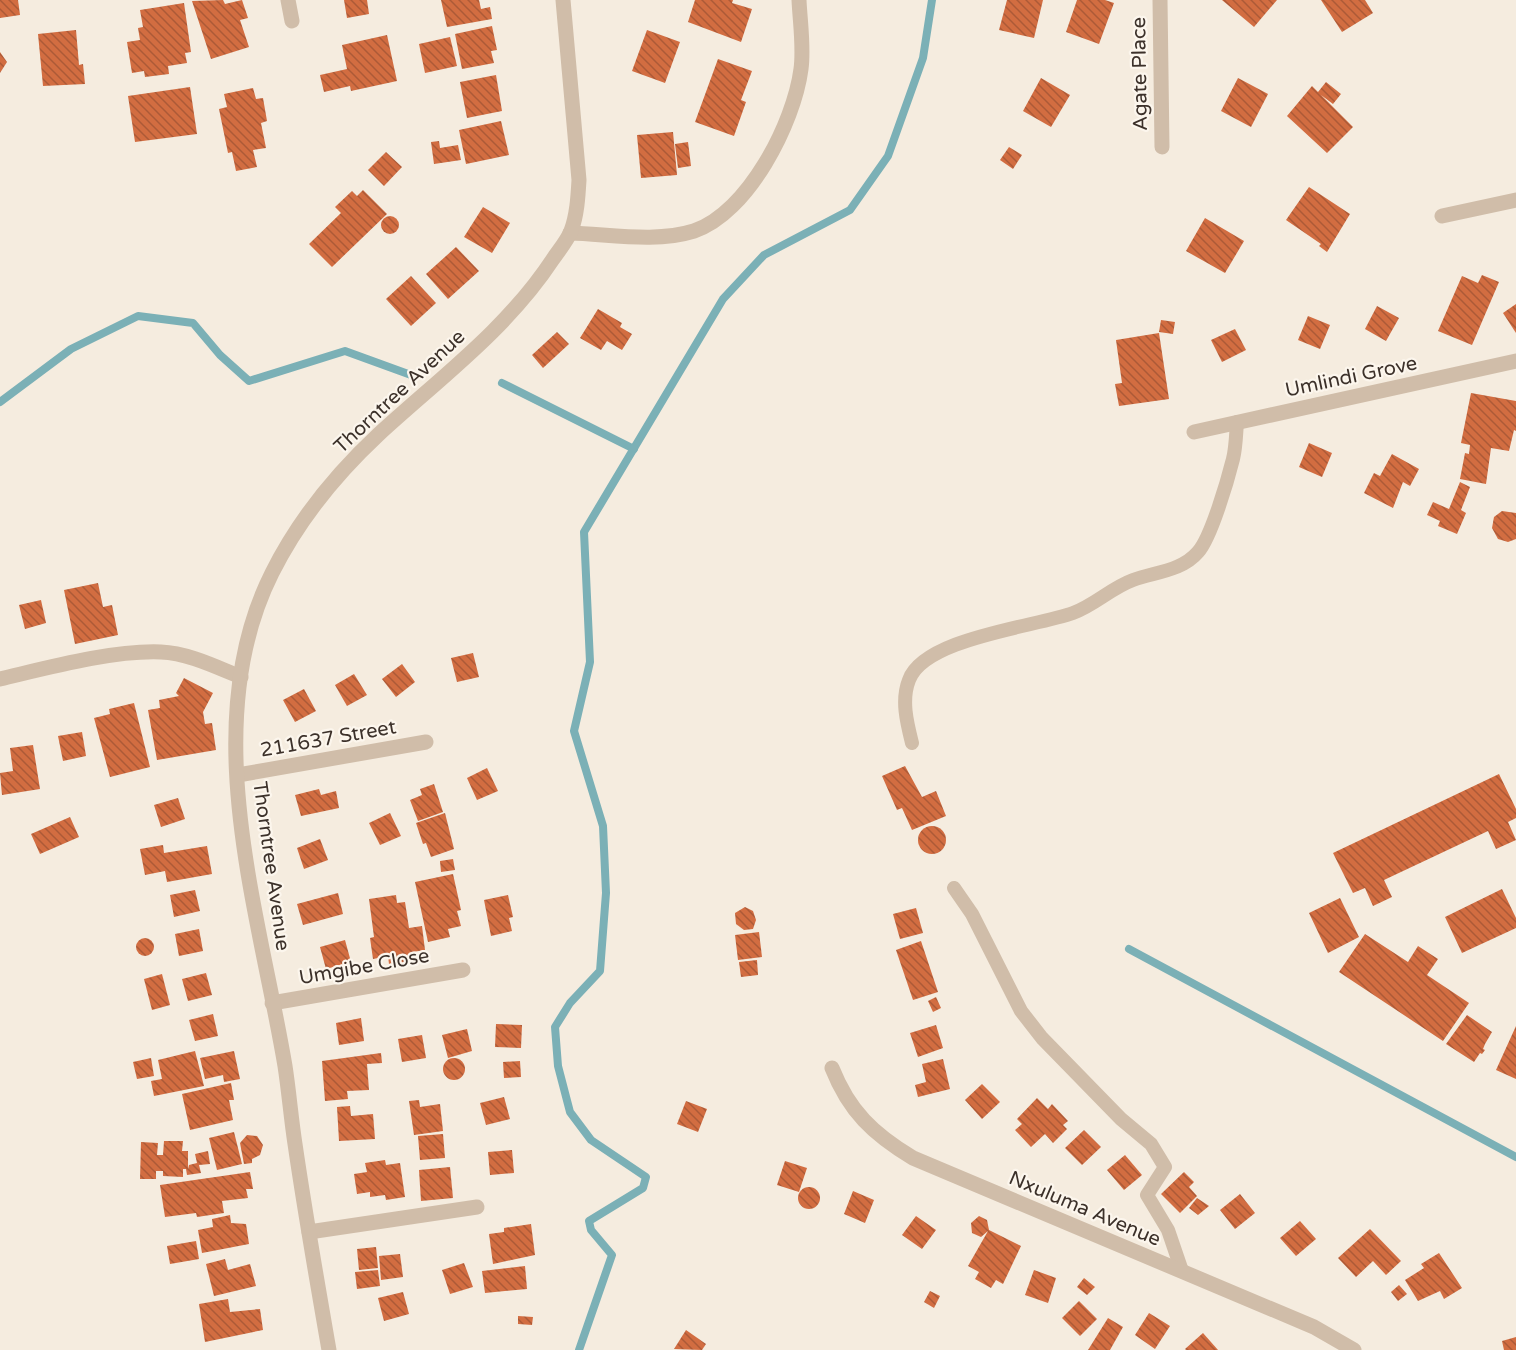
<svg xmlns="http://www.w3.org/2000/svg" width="1516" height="1350" font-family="'Varela Round',sans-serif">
<defs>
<pattern id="building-back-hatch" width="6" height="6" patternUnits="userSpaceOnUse" patternTransform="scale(1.5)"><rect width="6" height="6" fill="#d26d41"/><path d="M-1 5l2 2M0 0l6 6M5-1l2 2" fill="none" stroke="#ac5a37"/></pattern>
</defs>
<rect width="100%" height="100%" fill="#f5ecdf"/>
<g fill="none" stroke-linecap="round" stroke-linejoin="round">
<g stroke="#7bb0b6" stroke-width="8">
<polyline points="502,383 634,449"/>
<polyline points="0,402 71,349 138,316 193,323 220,355 249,381 345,351 411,375"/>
<polyline points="1129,949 1516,1157"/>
<polyline points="579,1350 612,1255 591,1230 589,1221 643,1188 646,1177 591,1140 570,1112 558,1066 555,1027 570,1003 600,971 606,893 603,826 574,731 590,662 584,532 723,299 764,255 850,210 888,156 923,58 932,0"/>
</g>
</g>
<g fill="url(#building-back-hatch)">
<polygon points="0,0 18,0 20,15 0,18"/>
<polygon points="223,0 225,4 242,0 248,18 240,20 249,47 211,59 192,1"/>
<polygon points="344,0 367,0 369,14 347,18"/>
<polygon points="441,0 479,0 481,9 490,7 492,19 447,27"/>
<polygon points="695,0 733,0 732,3 752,9 741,42 688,22"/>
<polygon points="1007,0 1043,0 1034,38 999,30"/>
<polygon points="1077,0 1105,0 1114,3 1099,44 1066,32"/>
<polygon points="1222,0 1277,0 1254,27"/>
<polygon points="1321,0 1365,0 1373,13 1342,32"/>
<polygon points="184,3 191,52 185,53 187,63 168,66 169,74 145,77 144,71 132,73 127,42 140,40 138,28 143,27 140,10"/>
<polygon points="492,26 497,50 491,51 494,63 462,69 455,34"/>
<polygon points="76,30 79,65 83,64 85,84 43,86 38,34"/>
<polygon points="647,30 680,42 665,83 632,71"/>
<polygon points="387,35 397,81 351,91 350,86 324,92 320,75 347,69 342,45"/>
<polygon points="450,37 457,66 425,73 419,44"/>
<polygon points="0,52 7,62 0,73"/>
<polygon points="718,59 752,71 741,100 746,102 734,136 695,122"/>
<polygon points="496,75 502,111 467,118 460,82"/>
<polygon points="1041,78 1070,95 1051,127 1023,111"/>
<polygon points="1238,78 1268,94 1251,127 1221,111"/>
<polygon points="1326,82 1341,94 1333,104 1321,95 1353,127 1327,153 1287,116 1312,86 1318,92"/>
<polygon points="190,87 197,134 135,142 128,96"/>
<polygon points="253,88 256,99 263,98 267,121 261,123 266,148 253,150 257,167 236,171 232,152 228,153 219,109 227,107 224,94"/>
<polygon points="501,121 509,155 466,164 459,130"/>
<polygon points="673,132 677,175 641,178 637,135"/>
<polygon points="439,141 440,148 458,145 461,160 434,164 431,142"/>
<polygon points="688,142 691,166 678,168 675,144"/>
<polygon points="1009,147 1022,155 1013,169 1000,160"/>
<polygon points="386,152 402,167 384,186 368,170"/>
<polygon points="1309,187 1350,214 1327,252 1319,246 1321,244 1286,220"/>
<polygon points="363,190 387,214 332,267 309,244 341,213 335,207 352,191 357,196"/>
<polygon points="483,207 510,223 492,253 464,237"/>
<circle cx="390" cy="225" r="9"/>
<polygon points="1205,218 1244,241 1225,273 1186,251"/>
<polygon points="456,247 479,271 448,299 426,274"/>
<polygon points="1482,275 1499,282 1472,345 1438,331 1462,276 1478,283"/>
<polygon points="411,276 436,303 411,326 386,299"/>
<polygon points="1516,304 1516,333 1503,313"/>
<polygon points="1377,306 1399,318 1386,341 1365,329"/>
<polygon points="598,309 622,323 620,327 632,334 622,350 607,341 601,350 580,338"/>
<polygon points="1308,316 1330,325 1320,349 1298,340"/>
<polygon points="1161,320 1175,322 1173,334 1159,332"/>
<polygon points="1235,329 1246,350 1222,362 1211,340"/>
<polygon points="557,332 569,344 543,368 532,355"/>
<polygon points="1159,333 1169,399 1119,406 1115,384 1122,383 1116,340"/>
<polygon points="1471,393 1516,401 1516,431 1514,430 1509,451 1491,448 1486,484 1460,479 1465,453 1469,454 1470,445 1461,443"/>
<polygon points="1309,443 1332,453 1322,477 1299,467"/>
<polygon points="1392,454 1419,469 1410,486 1403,482 1393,508 1364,493 1374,473 1380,476"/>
<polygon points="1460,482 1470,487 1461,510 1466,513 1457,534 1438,526 1440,521 1427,515 1433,502 1449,509"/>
<polygon points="1502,511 1516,513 1516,539 1508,542 1498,539 1492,528 1494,517"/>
<polygon points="98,583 103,607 112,605 118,635 75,644 64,590"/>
<polygon points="41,600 46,623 25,629 19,605"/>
<polygon points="473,653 479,677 457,682 451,658"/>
<polygon points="402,664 415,682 396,697 382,679"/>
<polygon points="354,674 367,695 347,706 335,685"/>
<polygon points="184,678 213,693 203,712 205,724 212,723 216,750 157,760 148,710 160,708 159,700 179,696 176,693"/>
<polygon points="304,689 316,711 295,722 283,700"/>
<polygon points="134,703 150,767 110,777 94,718 110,714 109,709"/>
<polygon points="82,732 86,756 63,761 58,736"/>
<polygon points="33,745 40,789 2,795 0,773 13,771 10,748"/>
<polygon points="905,766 922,797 936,791 946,816 912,830 902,808 897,810 882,776"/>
<polygon points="487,768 498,791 477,800 467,778"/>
<polygon points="1499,774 1516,809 1516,818 1508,822 1516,840 1496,849 1488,831 1384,880 1392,897 1373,906 1365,888 1353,893 1333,853"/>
<polygon points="434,784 443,812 418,821 410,800 422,795 420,789"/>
<polygon points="319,789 321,795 336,791 339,808 301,816 295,795"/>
<polygon points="178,798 185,819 161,827 154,805"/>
<polygon points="390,813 401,836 380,845 369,823"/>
<polygon points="445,813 454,849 431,857 426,843 423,844 416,823"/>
<polygon points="70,817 79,837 40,854 31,834"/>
<circle cx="932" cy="840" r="14"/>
<polygon points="320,839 328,860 304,869 297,848"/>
<polygon points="163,845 164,853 207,846 212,874 167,882 165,871 145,875 140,849"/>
<polygon points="453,859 455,870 441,872 440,861"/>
<polygon points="453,874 461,910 457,911 461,926 448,929 450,937 428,942 415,882"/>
<polygon points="1502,889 1516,918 1516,928 1462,953 1445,917"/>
<polygon points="195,890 200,911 174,917 170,895"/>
<polygon points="338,893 343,914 303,925 297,904"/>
<polygon points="396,895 397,903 405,902 409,928 422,926 425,950 412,952 414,961 389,964 388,956 373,959 370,938 374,937 369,899"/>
<polygon points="508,895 513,917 509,918 512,931 491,936 484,900"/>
<polygon points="1340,898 1359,937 1328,953 1309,913"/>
<polygon points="745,907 753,911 756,920 753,929 744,930 736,924 735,913"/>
<polygon points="916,908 923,933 900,939 893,914"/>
<polygon points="199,929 203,951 179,956 175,934"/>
<polygon points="759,932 762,957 738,960 735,935"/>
<polygon points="1365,934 1408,962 1418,946 1438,959 1427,975 1469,1003 1443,1041 1339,972"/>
<circle cx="145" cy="947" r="9"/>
<polygon points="345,940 351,962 326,969 320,947"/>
<polygon points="921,941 938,992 913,1000 896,950"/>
<polygon points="757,960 758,975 741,977 739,962"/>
<polygon points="206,973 212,995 188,1001 182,979"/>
<polygon points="162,974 170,1005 152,1010 144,979"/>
<polygon points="936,997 941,1008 933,1012 928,1001"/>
<polygon points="213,1014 218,1036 195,1041 189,1020"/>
<polygon points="1467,1015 1492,1032 1485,1044 1483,1049 1485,1050 1482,1054 1480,1053 1474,1062 1446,1044"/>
<polygon points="361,1018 364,1041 339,1045 336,1023"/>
<polygon points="496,1024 522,1025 521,1048 495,1047"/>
<polygon points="936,1025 943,1048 918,1057 910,1033"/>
<polygon points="1516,1026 1516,1079 1496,1070"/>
<polygon points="467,1029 472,1051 448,1058 442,1035"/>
<polygon points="422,1035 426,1058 402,1062 398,1039"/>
<polygon points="195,1051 204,1086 154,1096 151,1081 162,1079 158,1060"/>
<polygon points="234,1051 240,1079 224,1082 223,1075 205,1079 200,1058"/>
<polygon points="381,1053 382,1063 367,1064 369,1090 347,1091 348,1099 325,1101 322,1061"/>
<polygon points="151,1058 154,1076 137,1079 133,1062"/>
<circle cx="454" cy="1069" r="11"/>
<polygon points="943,1059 950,1089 918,1097 915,1085 926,1082 922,1064"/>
<polygon points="520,1061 521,1077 504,1078 503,1062"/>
<polygon points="231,1083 234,1100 229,1100 233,1120 190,1130 182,1094"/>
<polygon points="982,1084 1000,1102 982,1119 965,1100"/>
<polygon points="504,1097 510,1119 486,1125 480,1103"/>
<polygon points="1037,1098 1048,1109 1052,1104 1068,1121 1063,1125 1067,1129 1053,1143 1045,1134 1031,1147 1015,1130 1022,1124 1017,1119"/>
<polygon points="419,1100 420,1107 440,1104 443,1131 414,1135 409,1101"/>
<polygon points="686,1101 707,1109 698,1132 677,1124"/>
<polygon points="350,1106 351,1116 373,1114 375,1139 339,1141 337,1107"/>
<polygon points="1084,1130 1101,1147 1082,1165 1065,1148"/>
<polygon points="234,1132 242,1164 217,1170 209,1138"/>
<polygon points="443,1134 445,1158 420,1160 418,1136"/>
<polygon points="247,1135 257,1136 263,1145 260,1155 252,1159 252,1163 244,1164 240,1143"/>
<polygon points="164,1141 183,1141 182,1151 188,1151 188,1169 189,1165 197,1163 195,1154 208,1151 210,1164 199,1165 201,1173 187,1175 186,1169 183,1169 183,1177 163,1176 163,1171 156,1171 156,1179 140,1179 141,1142 158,1143 157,1155 163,1155"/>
<polygon points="512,1150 514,1173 490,1175 488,1152"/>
<polygon points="1125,1155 1142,1175 1124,1190 1107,1170"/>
<polygon points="385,1160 386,1165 400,1163 405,1197 386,1200 385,1195 370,1197 370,1192 357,1194 354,1174 367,1172 365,1163"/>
<polygon points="785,1161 807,1168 799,1192 777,1185"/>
<polygon points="450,1167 453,1198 421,1201 419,1170"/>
<polygon points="250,1172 253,1189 246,1189 248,1198 222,1201 224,1213 197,1217 196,1213 165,1217 160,1185"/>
<polygon points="1184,1172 1194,1182 1189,1187 1197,1196 1180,1213 1161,1194"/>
<circle cx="809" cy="1198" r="11"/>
<polygon points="853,1191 874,1200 865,1223 844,1214"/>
<polygon points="1240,1194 1255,1213 1235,1229 1220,1210"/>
<polygon points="1197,1198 1209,1206 1198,1215 1189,1208"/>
<polygon points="230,1215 231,1223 246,1224 249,1244 202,1253 198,1230 213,1227 212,1219"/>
<polygon points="916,1216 936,1230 922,1249 902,1235"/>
<polygon points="979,1216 987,1220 989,1230 1021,1246 1003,1284 996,1280 991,1288 975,1279 979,1272 968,1266 988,1231 981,1237 972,1233 971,1223"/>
<polygon points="1300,1221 1316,1239 1296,1256 1280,1238"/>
<polygon points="531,1224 535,1255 493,1264 489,1234 504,1232 504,1228"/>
<polygon points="1370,1229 1401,1261 1386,1275 1373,1261 1356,1277 1338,1258"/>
<polygon points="196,1241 199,1259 170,1264 167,1246"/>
<polygon points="376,1247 378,1268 359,1270 357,1249"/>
<polygon points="1439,1253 1462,1288 1444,1299 1440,1291 1418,1301 1405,1280 1424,1268 1421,1264"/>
<polygon points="400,1254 403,1277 381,1280 379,1256"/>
<polygon points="225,1259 228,1270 250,1264 256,1286 214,1296 206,1264"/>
<polygon points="464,1263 473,1287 450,1294 442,1270"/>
<polygon points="525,1266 527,1289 485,1293 482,1271"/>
<polygon points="378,1270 380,1286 357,1289 355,1272"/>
<polygon points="1034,1270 1056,1278 1048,1303 1025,1295"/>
<polygon points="1084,1278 1095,1287 1087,1295 1077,1287"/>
<polygon points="1399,1285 1407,1294 1398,1301 1391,1292"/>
<polygon points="930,1291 940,1296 934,1308 924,1302"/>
<polygon points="403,1292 409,1314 384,1321 378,1298"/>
<polygon points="228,1299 230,1312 260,1309 263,1330 205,1342 199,1304"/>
<polygon points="1079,1301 1097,1319 1080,1336 1062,1318"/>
<polygon points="1149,1313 1170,1326 1155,1349 1135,1335"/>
<polygon points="518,1316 533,1317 532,1325 518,1324"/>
<polygon points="1108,1318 1123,1327 1110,1350 1088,1350"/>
<polygon points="686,1330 706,1344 702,1350 674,1349"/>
<polygon points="1203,1333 1218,1350 1186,1350 1185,1349"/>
<polygon points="1516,1337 1516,1350 1504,1350 1502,1341"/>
</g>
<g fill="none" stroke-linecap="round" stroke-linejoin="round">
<g stroke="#d0bda9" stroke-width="14">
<path d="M 912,743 C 907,723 901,700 909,680 C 924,638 1034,627 1073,613 C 1095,605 1111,588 1133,580 C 1155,572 1182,571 1198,552 C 1211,538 1228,479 1233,459 C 1236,447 1236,434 1237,422"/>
<polyline points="954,888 972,914 1021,1011 1042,1038 1121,1119 1151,1144 1165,1167 1147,1195 1168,1230 1182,1271"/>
</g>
<g stroke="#d0bda9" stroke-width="15">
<polyline points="288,0 292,21"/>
<polyline points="1160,0 1162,147"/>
<polyline points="1442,216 1516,200"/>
<path d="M 570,233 C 609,234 656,243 694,231 C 748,213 794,123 801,69 C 804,47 800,22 799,0"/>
<polyline points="1194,432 1516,361"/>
<path d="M 0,679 C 47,668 113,650 161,652 C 188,653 216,667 241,677"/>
<polyline points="238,775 426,742"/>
<polyline points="272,1003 463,970"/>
<path d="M 832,1068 C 849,1111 873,1134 913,1158 L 1314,1327 L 1354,1350"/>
<polyline points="309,1232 477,1207"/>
<path d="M 329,1350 C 317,1281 305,1213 295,1144 C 291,1118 289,1092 285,1066 C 259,911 196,724 272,573 C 298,521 336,474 379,434 C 440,378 507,329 553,259 C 559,250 567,241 571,231 C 577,215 578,197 579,180 L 563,0"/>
</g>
</g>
<g text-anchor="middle" stroke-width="4.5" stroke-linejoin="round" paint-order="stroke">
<g font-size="20" fill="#3c312a" stroke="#fcf6ed">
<text transform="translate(1139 74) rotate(-91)" y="7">Agate Place</text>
<text transform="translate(1351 376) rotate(-12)" y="7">Umlindi Grove</text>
<text transform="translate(399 391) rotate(-43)" y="7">Thorntree Avenue</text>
<text transform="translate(328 738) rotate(-10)" y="7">211637 Street</text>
<text transform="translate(272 866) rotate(82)" y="7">Thorntree Avenue</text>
<text transform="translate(364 966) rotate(-10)" y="7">Umgibe Close</text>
<text transform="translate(1085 1208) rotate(23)" y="7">Nxuluma Avenue</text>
</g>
</g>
</svg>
